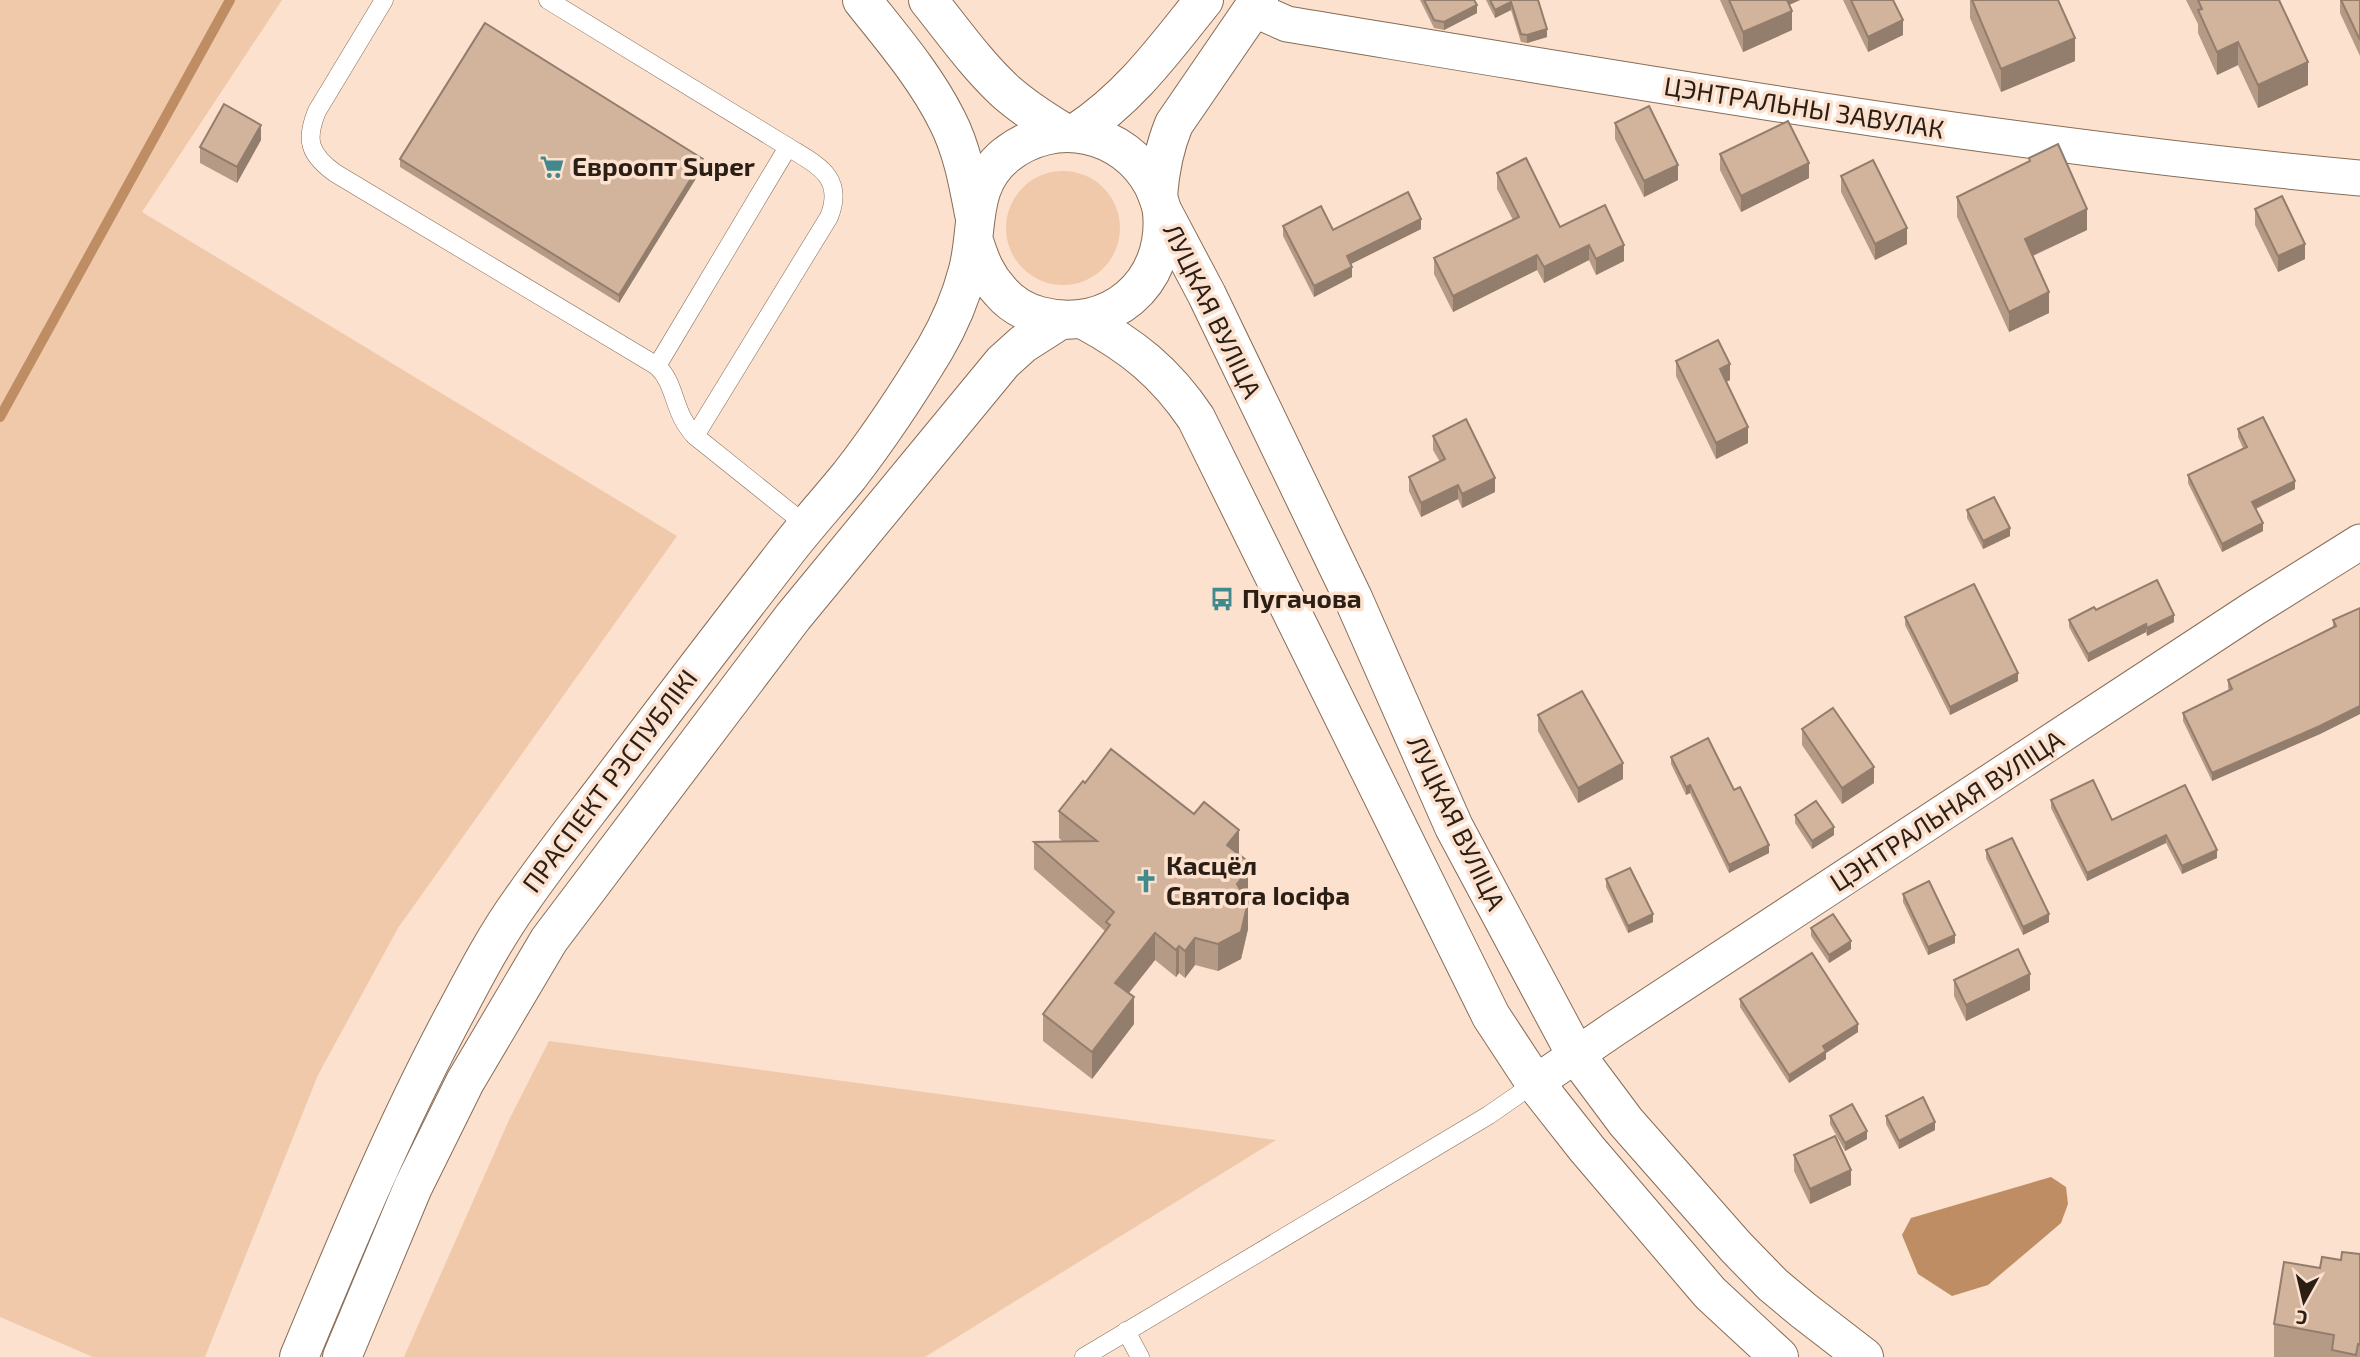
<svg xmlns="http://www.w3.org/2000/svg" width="2360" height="1357" font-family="'Exo 2',sans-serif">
<rect width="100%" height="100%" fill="#fbe1ce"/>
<g fill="#f0c9aa">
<polygon points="0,0 282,0 142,212 677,536 398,928 318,1075 205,1357 93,1357 0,1317"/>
<circle cx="1063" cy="228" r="57"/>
<polygon points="549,1041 1276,1140 925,1357 404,1357 509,1120"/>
</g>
<polygon fill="#bf8d64" points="2051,1177 2066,1187 2068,1204 2061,1223 1988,1285 1952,1296 1918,1274 1902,1235 1911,1218"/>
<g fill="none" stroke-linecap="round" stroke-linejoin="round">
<polyline stroke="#bf8d64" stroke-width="10" points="0,417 230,0"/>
<g stroke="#876c56" stroke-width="19">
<g id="service">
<path d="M 384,0 L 317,111 C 305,140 309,154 335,173 L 657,366"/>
<path d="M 548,0 L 788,147 C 817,165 845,177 829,217 L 695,436 C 672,412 677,385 657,366 L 788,147"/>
<polyline points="695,436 806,525"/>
<polyline points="1126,1331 1140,1357"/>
<polyline points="1084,1357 1489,1115 1535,1083"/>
</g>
</g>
<g stroke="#876c56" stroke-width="37">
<g id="minor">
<path d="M 1253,9 L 1287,24 C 1644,83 2000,145 2360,178"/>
<polyline points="1535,1083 1614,1029 2253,609 2360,542"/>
</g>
</g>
<g stroke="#876c56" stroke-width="40">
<g id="tertiary">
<path d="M 862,0 C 892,38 925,76 947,120 C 962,149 968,182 974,214"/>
<path d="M 928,0 C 953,31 976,64 1005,91 C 1023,107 1043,120 1063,132"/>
<polyline points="1162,210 1207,295 1353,598 1454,827 1576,1055 1626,1122 1736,1247 1773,1285 1803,1310 1864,1357"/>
<path d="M 1084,320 C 1132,346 1165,372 1196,418 L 1491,1016 L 1535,1083 L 1587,1149 L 1710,1293 L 1779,1357"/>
</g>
</g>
<g stroke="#876c56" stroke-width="40">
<g id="primary">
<path d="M 1077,132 C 1131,96 1163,51 1204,0"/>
<path d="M 1158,196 C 1160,170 1164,148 1174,124 L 1259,0"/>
<path d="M 299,1357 C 348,1239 397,1121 458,1008 C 477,972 497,934 521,901 C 548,862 578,824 607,786 C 665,709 723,633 782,557 C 803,529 827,503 849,476 C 880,436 909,392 935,349 C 949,325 961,297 968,270 C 979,228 968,186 1006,155 C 1055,116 1124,131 1153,185 C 1157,194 1161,203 1162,212 C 1169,284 1109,334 1040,316 C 1025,312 1010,303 1000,291 C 986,276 980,260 974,241"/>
<polyline points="342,1357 413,1187 465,1082 549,940 793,617 1003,362 1023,344 1059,321"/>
</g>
</g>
<use href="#service" stroke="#fff" stroke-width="18"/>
<use href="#minor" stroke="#fff" stroke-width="35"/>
<use href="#tertiary" stroke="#fff" stroke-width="38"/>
<use href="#primary" stroke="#fff" stroke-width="38"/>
</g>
<g fill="#b59a86">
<polygon points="1420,0 1474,0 1477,13 1444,30 1434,28"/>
<polygon points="1486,0 1538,0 1547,37 1527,43 1521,42 1511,10 1495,18"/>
<polygon points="1720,0 1800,0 1789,5 1792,30 1743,52"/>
<polygon points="1843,0 1893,0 1903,35 1868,52"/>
<polygon points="1970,0 2058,0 2075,61 2001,92 1970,18"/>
<polygon points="2186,0 2279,0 2308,85 2258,108 2238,65 2217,75 2198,33 2198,24"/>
<polygon points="2340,0 2360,0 2360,56 2340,13"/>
<polygon points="1615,123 1678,180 1644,197 1615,139"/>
<polygon points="261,140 237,183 200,163 200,147"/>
<polygon points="1720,154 1809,178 1741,212 1720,170"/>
<polygon points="2029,158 2087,230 2033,256 2049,313 2009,332 1957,217 1957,197 2029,162"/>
<polygon points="400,159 703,167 619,303 400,167"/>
<polygon points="1497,173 1560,227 1624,261 1596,275 1589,260 1544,283 1537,270 1453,312 1434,274 1434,258 1513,220 1497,189"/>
<polygon points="1841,176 1907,244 1875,260 1841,192"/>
<polygon points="2255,209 2305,259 2278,272 2255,225"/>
<polygon points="1283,226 1333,230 1421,229 1351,264 1352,277 1314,297 1283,236"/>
<polygon points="1676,361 1730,380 1726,382 1748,443 1716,459 1676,376"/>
<polygon points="2238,429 2295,489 2256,509 2263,531 2222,552 2188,483 2188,475 2243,448 2238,437"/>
<polygon points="1433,436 1495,492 1462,508 1458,499 1421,517 1409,491 1409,477 1440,462 1433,450"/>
<polygon points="1967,510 2010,536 1983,549 1967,518"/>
<polygon points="2360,608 2360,714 2320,734 2212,781 2183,721 2183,713 2229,691 2228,688 2228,680 2333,628 2333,620"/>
<polygon points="2096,610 2174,622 2147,636 2146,632 2088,662 2069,627 2069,620"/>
<polygon points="1905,617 2018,681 1950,715 1905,625"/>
<polygon points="1538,715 1623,779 1578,803 1538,731"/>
<polygon points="1802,729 1874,783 1842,804 1802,745"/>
<polygon points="1671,757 1734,790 1769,853 1729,873 1690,793 1686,795 1671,764"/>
<polygon points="1085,783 1239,855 1246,869 1248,897 1246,900 1248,929 1241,959 1218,971 1195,965 1185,978 1179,973 1176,977 1155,960 1129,993 1134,1024 1092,1079 1043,1041 1043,1014 1105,931 1034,869 1034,842 1063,842 1059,838 1059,811"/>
<polygon points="2185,785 2217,858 2182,874 2166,843 2087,881 2051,808 2051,800 2112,820"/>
<polygon points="1795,815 1834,835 1812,849 1795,823"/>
<polygon points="1986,850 2049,922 2023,935 1986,858"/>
<polygon points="1606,879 1653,922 1628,933 1606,887"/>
<polygon points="1903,894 1955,943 1928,955 1903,902"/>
<polygon points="1811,928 1851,949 1829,963 1811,936"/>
<polygon points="1954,980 2030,990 1966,1021 1954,996"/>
<polygon points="1740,999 1858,1032 1826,1053 1826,1059 1789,1083 1740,1007"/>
<polygon points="1830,1116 1867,1139 1845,1151 1830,1124"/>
<polygon points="1886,1116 1935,1130 1899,1149 1886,1124"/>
<polygon points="1794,1155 1851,1185 1810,1204 1794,1171"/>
<polygon points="2360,1254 2360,1357 2274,1357 2274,1324 2320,1268"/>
</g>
<g fill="#937d6d">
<polygon points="1782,0 1800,0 1782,8"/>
<polygon points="1511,2 1511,10 1495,18 1495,10"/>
<polygon points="1477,5 1477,13 1444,30 1444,22"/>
<polygon points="1792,11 1792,30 1743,52 1743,32"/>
<polygon points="1903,20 1903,35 1868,52 1868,37"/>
<polygon points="1547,29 1547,37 1527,43 1527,35"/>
<polygon points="2075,38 2075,61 2001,92 2001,69"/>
<polygon points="2238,42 2238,65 2217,75 2217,52"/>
<polygon points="2308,62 2308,85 2258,108 2258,85"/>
<polygon points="261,125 261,140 237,183 237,167"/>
<polygon points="703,159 703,167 619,303 619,295"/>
<polygon points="1809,163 1809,178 1741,212 1741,196"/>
<polygon points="1678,165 1678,180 1644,197 1644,181"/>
<polygon points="2087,209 2087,230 2025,259 2025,239"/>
<polygon points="1421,219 1421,229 1347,266 1347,256"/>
<polygon points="1907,228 1907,244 1875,260 1875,244"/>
<polygon points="2305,244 2305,259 2278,272 2278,256"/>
<polygon points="1589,245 1589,260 1544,283 1544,267"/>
<polygon points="1624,245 1624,261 1596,275 1596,259"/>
<polygon points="1537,255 1537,270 1453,312 1453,296"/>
<polygon points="1352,267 1352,277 1314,297 1314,286"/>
<polygon points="2049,292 2049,313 2009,332 2009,312"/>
<polygon points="1730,364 1730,380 1720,385 1720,369"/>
<polygon points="1748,427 1748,443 1716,459 1716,443"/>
<polygon points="1495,478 1495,492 1462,508 1462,494"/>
<polygon points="2295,481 2295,489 2252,510 2252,502"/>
<polygon points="1458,485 1458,499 1421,517 1421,503"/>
<polygon points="2263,523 2263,531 2222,552 2222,544"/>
<polygon points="2010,528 2010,536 1983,549 1983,541"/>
<polygon points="2174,615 2174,622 2147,636 2147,628"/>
<polygon points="2146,624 2146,632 2088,662 2088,654"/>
<polygon points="2018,673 2018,681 1950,715 1950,707"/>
<polygon points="2360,706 2360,714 2320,734 2212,781 2212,773"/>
<polygon points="1623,763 1623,779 1578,803 1578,788"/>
<polygon points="1874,767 1874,783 1842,804 1842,788"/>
<polygon points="1690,785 1690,793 1686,795 1686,787"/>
<polygon points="1834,827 1834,835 1812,849 1812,841"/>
<polygon points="1239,830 1239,857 1227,845"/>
<polygon points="2166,835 2166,843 2087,881 2087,873"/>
<polygon points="1769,845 1769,853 1729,873 1729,865"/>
<polygon points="2217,850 2217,858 2182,874 2182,866"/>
<polygon points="1246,860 1246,873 1248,870 1248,897 1237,911 1237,884 1242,866"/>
<polygon points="1248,902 1248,929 1241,959 1218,971 1218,944"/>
<polygon points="1653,914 1653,922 1628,933 1628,926"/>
<polygon points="2049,914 2049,922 2023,935 2023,927"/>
<polygon points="1155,933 1155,960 1115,1010 1115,983"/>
<polygon points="1955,935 1955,943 1928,955 1928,947"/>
<polygon points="1195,938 1195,965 1185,978 1185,951"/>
<polygon points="1851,941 1851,949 1829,963 1829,955"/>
<polygon points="1179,946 1179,973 1176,977 1176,950"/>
<polygon points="2030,974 2030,990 1966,1021 1966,1005"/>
<polygon points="1134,997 1134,1024 1092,1079 1092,1052"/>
<polygon points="1858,1024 1858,1032 1826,1053 1826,1059 1789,1083 1789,1075 1823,1046"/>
<polygon points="1935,1122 1935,1130 1899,1149 1899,1141"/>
<polygon points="1867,1131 1867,1139 1845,1151 1845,1143"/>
<polygon points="1851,1170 1851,1185 1810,1204 1810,1189"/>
</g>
<g fill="#d2b39c" stroke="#937d6d" stroke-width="2">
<polygon points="1424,0 1474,0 1477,5 1444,22 1434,20"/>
<polygon points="1490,0 1538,0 1547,29 1527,35 1521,34 1511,2 1495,10"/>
<polygon points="1729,0 1787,0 1792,11 1743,32"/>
<polygon points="1851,0 1893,0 1903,20 1868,37"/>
<polygon points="1972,0 2058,0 2075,38 2001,69"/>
<polygon points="2198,0 2279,0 2308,62 2258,85 2238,42 2217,52 2198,10 2202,9"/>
<polygon points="2341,0 2360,0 2360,40"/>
<polygon points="485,23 703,159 619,295 400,159"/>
<polygon points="224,104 261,125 237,167 200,147"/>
<polygon points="1649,106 1678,165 1644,181 1615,123"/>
<polygon points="1788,121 1809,163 1741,196 1720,154"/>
<polygon points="2058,144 2087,209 2025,239 2049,292 2009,312 1957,197 2030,161 2029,158"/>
<polygon points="1526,158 1560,227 1605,205 1624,245 1596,259 1589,245 1544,267 1537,255 1453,296 1434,258 1519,217 1497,173"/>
<polygon points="1873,160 1907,228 1875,244 1841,176"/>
<polygon points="1408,192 1421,219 1347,256 1352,267 1314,286 1283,226 1321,206 1333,230"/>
<polygon points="2282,196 2305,244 2278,256 2255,209"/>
<polygon points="1718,340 1730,364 1720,369 1748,427 1716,443 1676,361"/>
<polygon points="2263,417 2295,481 2252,502 2263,523 2222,544 2188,475 2247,447 2238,429"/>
<polygon points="1466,419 1495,478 1462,494 1458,485 1421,503 1409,477 1445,459 1433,436"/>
<polygon points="1994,497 2010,528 1983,541 1967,510"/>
<polygon points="2157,580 2174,615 2147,628 2146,624 2088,654 2069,620 2094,607 2096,610"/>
<polygon points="1974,584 2018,673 1950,707 1905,617"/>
<polygon points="2360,608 2360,706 2320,726 2212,773 2183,713 2232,689 2228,680 2336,626 2333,620"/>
<polygon points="1582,691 1623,763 1578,788 1538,715"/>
<polygon points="1833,708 1874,767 1842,788 1802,729"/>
<polygon points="1708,738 1734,790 1740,787 1769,845 1729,865 1690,785 1686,787 1671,757"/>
<polygon points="1111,749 1194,814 1204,802 1239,830 1227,845 1246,860 1242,866 1248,870 1237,884 1248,902 1241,932 1218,944 1195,938 1185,951 1179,946 1176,950 1155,933 1115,983 1134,997 1092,1052 1043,1014 1110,925 1106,922 1114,912 1034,842 1097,841 1059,811 1083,781 1085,783"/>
<polygon points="2093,780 2112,820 2185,785 2217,850 2182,866 2166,835 2087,873 2051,800"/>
<polygon points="1816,801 1834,827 1812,841 1795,815"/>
<polygon points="2012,838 2049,914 2023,927 1986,850"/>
<polygon points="1630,868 1653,914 1628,926 1606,879"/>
<polygon points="1929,881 1955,935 1928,947 1903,894"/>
<polygon points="1833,914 1851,941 1829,955 1811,928"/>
<polygon points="2018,949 2030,974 1966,1005 1954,980"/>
<polygon points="1812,953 1858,1024 1823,1046 1826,1051 1789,1075 1740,999"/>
<polygon points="1923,1097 1935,1122 1899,1141 1886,1116"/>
<polygon points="1852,1104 1867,1131 1845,1143 1830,1116"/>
<polygon points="1835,1136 1851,1170 1810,1189 1794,1155"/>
<polygon points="2342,1252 2360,1254 2360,1345 2358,1344 2356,1355 2332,1350 2334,1335 2274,1324 2284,1262 2320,1268 2322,1257 2341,1260"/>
</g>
<defs>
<g id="supermarket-bare" transform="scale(1.89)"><path d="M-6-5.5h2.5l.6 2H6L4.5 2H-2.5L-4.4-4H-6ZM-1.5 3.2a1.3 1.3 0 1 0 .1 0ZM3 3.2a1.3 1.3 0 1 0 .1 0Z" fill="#41898d" stroke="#fbe1ce" stroke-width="2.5" paint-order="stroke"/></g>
<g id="bus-bare" transform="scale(1.89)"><path d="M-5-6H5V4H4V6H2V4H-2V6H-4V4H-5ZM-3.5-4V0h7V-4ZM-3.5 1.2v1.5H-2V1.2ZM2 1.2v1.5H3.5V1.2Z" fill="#41898d" stroke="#fbe1ce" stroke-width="2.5" paint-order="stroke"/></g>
<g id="church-bare" transform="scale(1.89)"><path d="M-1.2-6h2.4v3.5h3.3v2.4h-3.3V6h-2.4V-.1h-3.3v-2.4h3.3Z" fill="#41898d" stroke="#fbe1ce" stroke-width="2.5" paint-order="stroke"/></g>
</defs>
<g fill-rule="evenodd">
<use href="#supermarket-bare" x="552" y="167"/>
<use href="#bus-bare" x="1222" y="599"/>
<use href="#church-bare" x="1146" y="881"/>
</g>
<g text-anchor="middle" stroke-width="7" stroke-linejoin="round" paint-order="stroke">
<g font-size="26" fill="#2a1e15" stroke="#fbe1ce">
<text transform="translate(1804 108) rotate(9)" y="9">ЦЭНТРАЛЬНЫ ЗАВУЛАК</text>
<text transform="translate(1212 311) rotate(64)" y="9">ЛУЦКАЯ ВУЛІЦА</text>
<text transform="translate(610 781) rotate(-53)" y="9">ПРАСПЕКТ РЭСПУБЛІКІ</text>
<text transform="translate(1947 811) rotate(-33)" y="9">ЦЭНТРАЛЬНАЯ ВУЛІЦА</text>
<text transform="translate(1456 823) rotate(64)" y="9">ЛУЦКАЯ ВУЛІЦА</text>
</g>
<g font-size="26" font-weight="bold" fill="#2a1e15" stroke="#fbe1ce" text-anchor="start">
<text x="572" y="176">Евроопт Super</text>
<text x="1242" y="608">Пугачова</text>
<text x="1166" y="875">Касцёл<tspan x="1166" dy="30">Святога Іосіфа</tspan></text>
</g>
</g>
<g transform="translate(2304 1301) rotate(188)" stroke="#fbe1ce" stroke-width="5" paint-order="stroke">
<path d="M0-5L12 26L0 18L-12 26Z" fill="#2a1e15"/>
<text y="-10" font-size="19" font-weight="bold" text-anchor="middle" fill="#2a1e15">С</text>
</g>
</svg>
